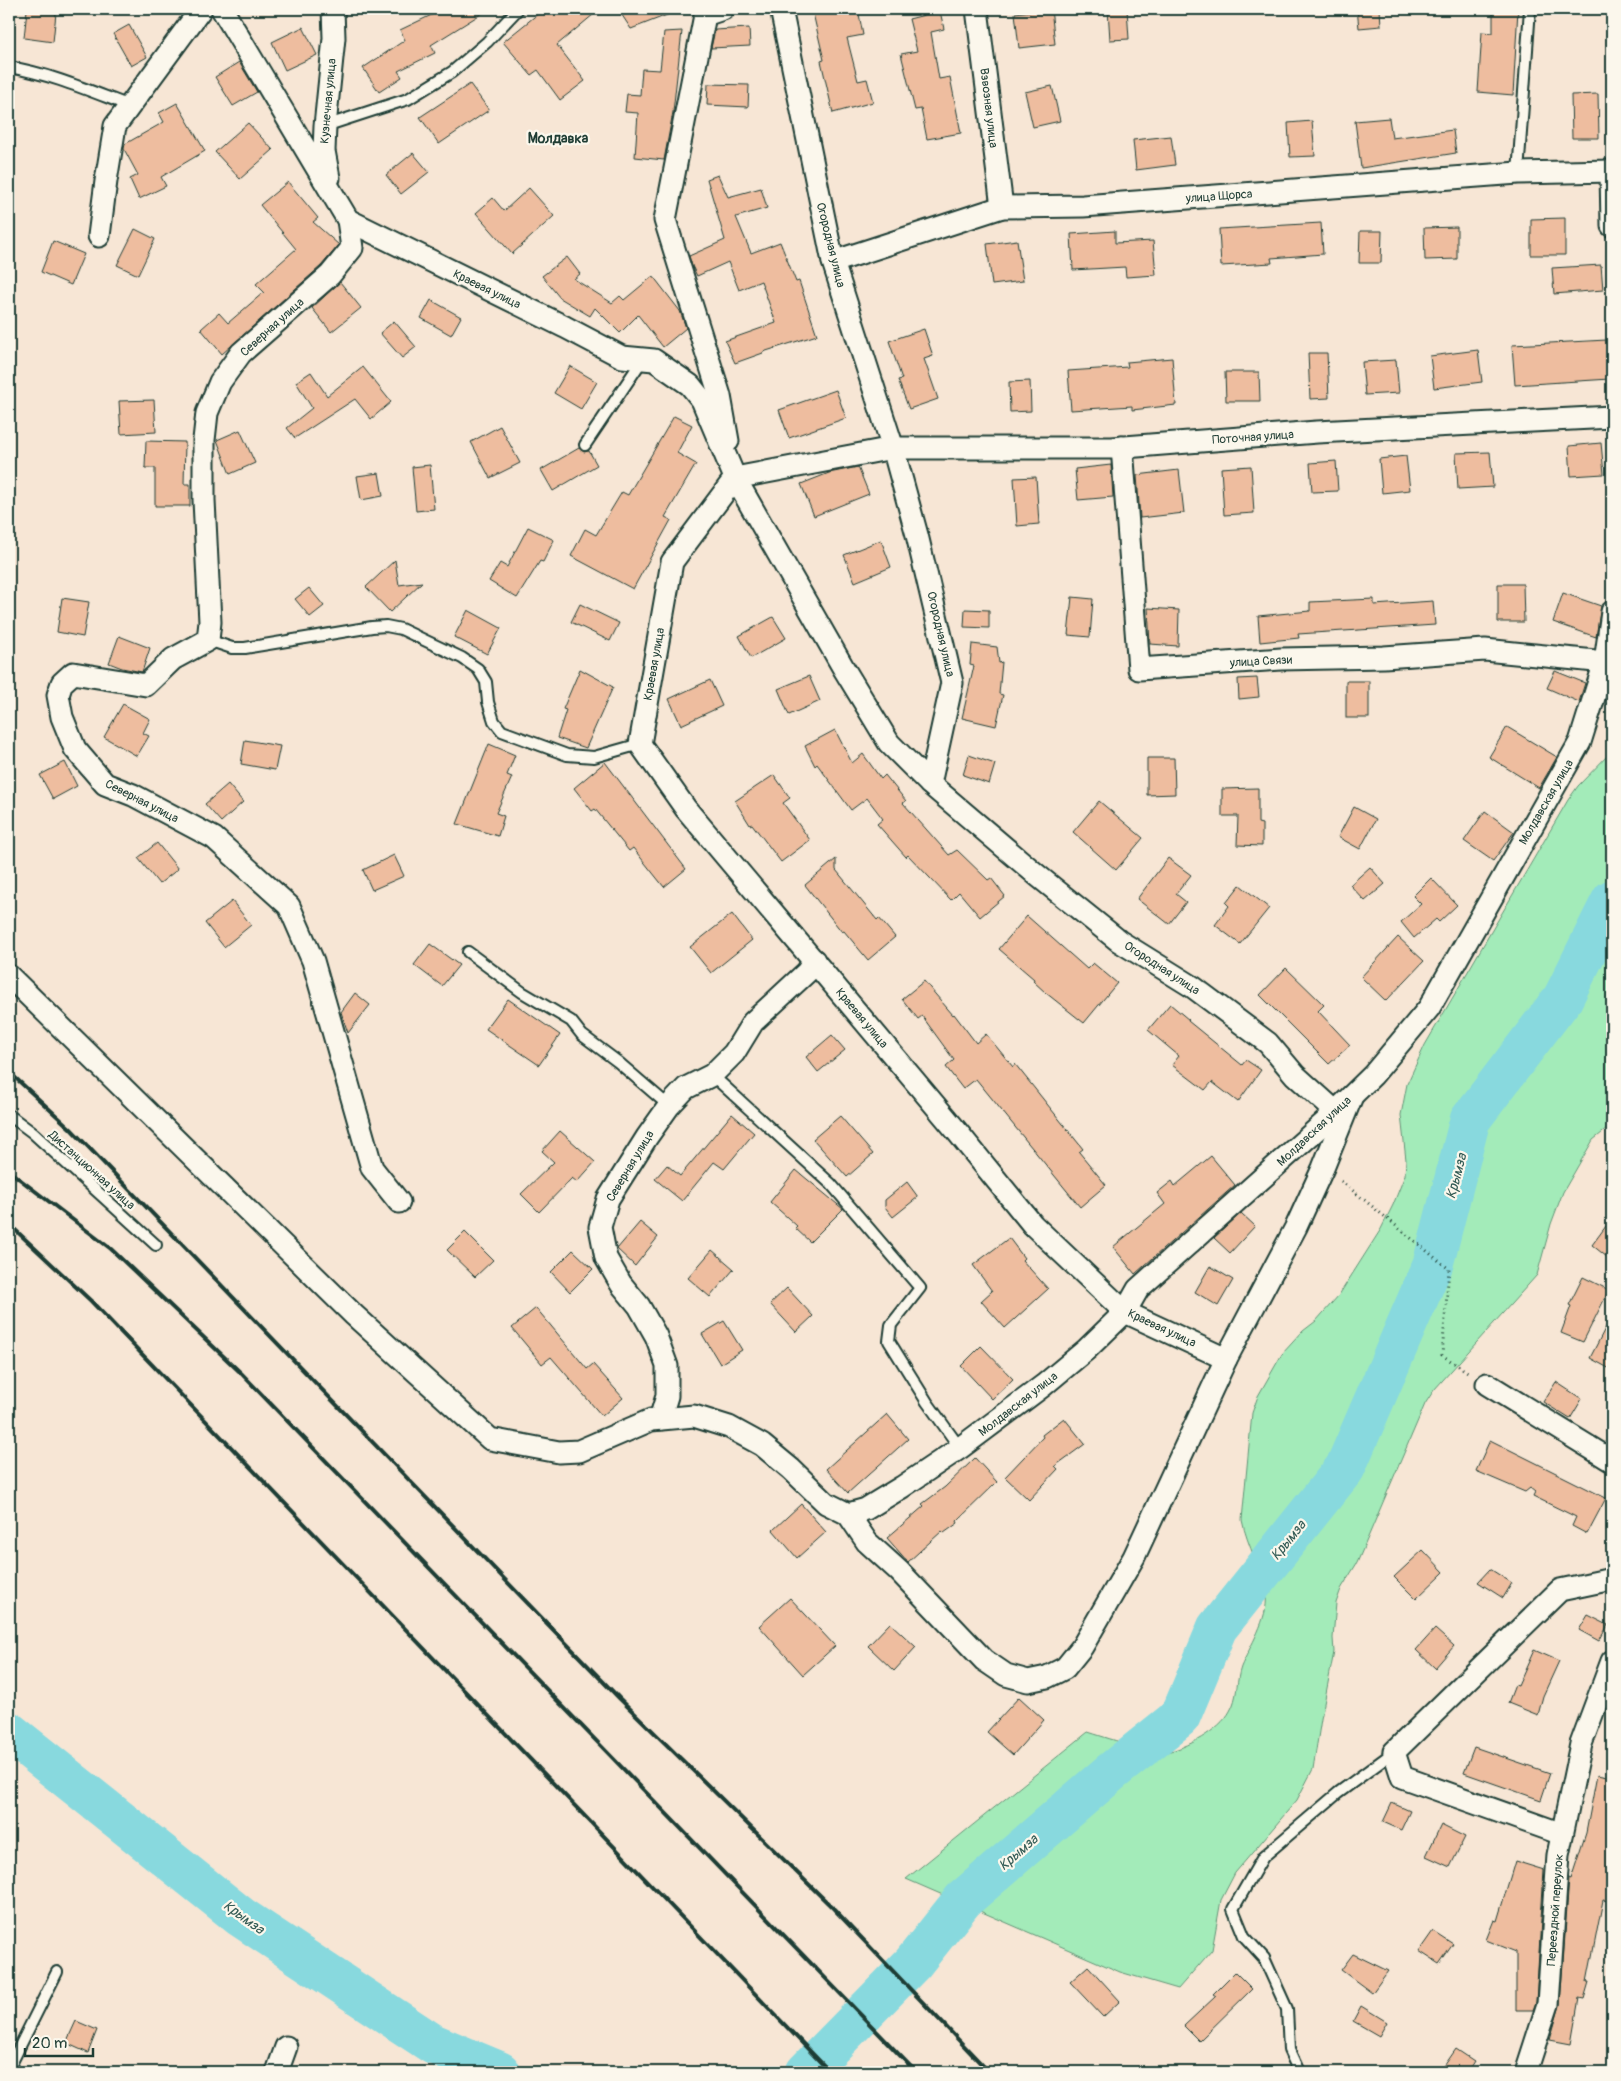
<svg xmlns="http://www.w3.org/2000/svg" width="1621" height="2081" font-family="Pangolin,sans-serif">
<rect width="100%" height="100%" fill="#f7e6d5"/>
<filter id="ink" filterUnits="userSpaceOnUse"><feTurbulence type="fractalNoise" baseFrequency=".02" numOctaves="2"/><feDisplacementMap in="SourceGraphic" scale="10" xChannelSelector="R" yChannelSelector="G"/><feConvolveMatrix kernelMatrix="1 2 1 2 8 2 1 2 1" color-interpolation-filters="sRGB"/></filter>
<g filter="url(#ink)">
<path fill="#a3ebb9" stroke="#619476" d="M 1612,751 L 1612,1125 L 1593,1140 L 1563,1192 L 1551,1224 L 1537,1275 L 1434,1390 L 1425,1404 L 1357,1563 L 1341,1589 L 1336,1603 L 1333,1638 L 1334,1652 L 1321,1719 L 1313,1769 L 1297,1800 L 1235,1873 L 1221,1900 L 1212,1950 L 1178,1989 L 1120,1972 L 906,1879 L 1088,1732 C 1101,1736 1156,1754 1165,1752 C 1186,1749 1220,1730 1230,1711 C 1238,1698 1236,1681 1241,1667 C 1249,1648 1269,1617 1266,1596 C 1262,1569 1247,1546 1242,1520 L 1252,1413 L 1258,1396 L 1282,1354 L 1303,1331 L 1316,1321 L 1339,1295 L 1381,1229 L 1393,1205 L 1405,1175 L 1406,1160 L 1401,1115 L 1407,1084 L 1425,1045 L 1568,800 L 1578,786 Z"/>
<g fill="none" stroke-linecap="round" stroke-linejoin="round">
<g stroke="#88d9de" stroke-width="41">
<polyline points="9,1732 241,1917 433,2044 500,2072"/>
<polyline points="806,2072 913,1963 963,1900 1110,1773 1180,1717 1217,1628 1345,1468 1433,1264 1470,1120 1563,998 1612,900"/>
</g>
</g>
<g fill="#eebd9f" stroke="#1f3d34">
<polygon points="444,9 489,9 431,45 435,53 398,71 402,77 379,92 363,68 405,40 400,30"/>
<polygon points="544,9 600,9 557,45 585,81 560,100 538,70 531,75 503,42"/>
<polygon points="618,9 680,9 680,10 631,29"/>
<polygon points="812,9 858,9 863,35 847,38 858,81 867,79 873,102 833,113 821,61 824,60"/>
<polygon points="1051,9 1055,44 1019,48 1015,13"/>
<polygon points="1108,9 1127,9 1129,39 1110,40"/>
<polygon points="1357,9 1380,9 1381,26 1359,28"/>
<polygon points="1493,9 1518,9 1513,95 1478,92 1482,32 1493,33"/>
<polygon points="27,10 56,13 53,42 24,38"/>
<polygon points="940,11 944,29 931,32 939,79 950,77 961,133 927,139 921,109 915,110 901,54 917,51 909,19"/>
<polygon points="129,25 147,57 131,66 113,34"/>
<polygon points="303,27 317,55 285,70 272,42"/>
<polygon points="749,28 750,46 711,48 715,30"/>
<polygon points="682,31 673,112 664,160 635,157 638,113 625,112 627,94 640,95 642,69 660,70 664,32"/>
<polygon points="239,62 257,92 233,106 215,77"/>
<polygon points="470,84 489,110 439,144 420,117"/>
<polygon points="708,84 749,85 748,107 707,105"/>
<polygon points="1052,86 1060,121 1033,127 1025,92"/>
<polygon points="1598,94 1599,138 1572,138 1571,95"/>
<polygon points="177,103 205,151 161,177 166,186 139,199 130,179 138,175 124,149 125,144 164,122 159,113"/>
<polygon points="1389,118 1392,138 1453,130 1456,153 1361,168 1355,121"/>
<polygon points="1312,121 1315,156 1290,157 1288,123"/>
<polygon points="248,123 273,150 240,179 215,152"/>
<polygon points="1171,136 1175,165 1136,170 1133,140"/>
<polygon points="413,153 429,172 401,194 386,175"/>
<polygon points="718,175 728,197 761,188 767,208 736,217 751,253 780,242 796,282 799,281 817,335 763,352 763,353 735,363 725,341 776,323 761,281 739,290 728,262 697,276 692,266 689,256 725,240 707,179"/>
<polygon points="288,182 318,218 313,222 339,245 321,266 222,354 201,329 219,313 228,323 264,292 256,284 296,249 260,205"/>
<polygon points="529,188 554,216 512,254 476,213 493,198 504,211"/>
<polygon points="1565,218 1565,255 1531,255 1531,219"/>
<polygon points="1321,223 1323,254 1271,258 1272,263 1221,266 1219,229"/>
<polygon points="1457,227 1457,259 1425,260 1424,228"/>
<polygon points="135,229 155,239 138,275 117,265"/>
<polygon points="1115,231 1115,243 1153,241 1156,275 1126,277 1125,267 1073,270 1071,234"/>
<polygon points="1360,231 1382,231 1381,263 1359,263"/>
<polygon points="1017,240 1023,281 992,285 987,244"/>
<polygon points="53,241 84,254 71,285 41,272"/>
<polygon points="567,257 580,274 574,279 612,303 620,296 624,300 653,276 680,311 686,328 663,347 638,315 620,333 595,308 590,316 560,298 542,276"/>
<polygon points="1601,265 1603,290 1554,294 1552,268"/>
<polygon points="340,282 361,308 331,332 312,308"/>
<polygon points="431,300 461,317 451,335 421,318"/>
<polygon points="394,321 416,347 402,358 380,333"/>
<polygon points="924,329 933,356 924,359 938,399 909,409 898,380 902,379 889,341"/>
<polygon points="1607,340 1610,379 1515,385 1512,345"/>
<polygon points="1478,350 1482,382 1434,388 1430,356"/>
<polygon points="1308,353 1327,353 1329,398 1310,399"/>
<polygon points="1172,358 1176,405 1132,410 1132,406 1071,410 1068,371 1128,367 1127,362"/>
<polygon points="1396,360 1399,393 1365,395 1362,362"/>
<polygon points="570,366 597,382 581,409 554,393"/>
<polygon points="363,367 391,402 371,419 355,399 295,438 287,428 312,408 296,382 311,372 327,396"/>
<polygon points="1225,372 1259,372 1260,401 1226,401"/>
<polygon points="1030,381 1031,411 1010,412 1009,382"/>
<polygon points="836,390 846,418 789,438 779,410"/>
<polygon points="154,400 156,432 121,434 119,401"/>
<polygon points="674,416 692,425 677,453 696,464 665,517 671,520 633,589 571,556 585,529 596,535 622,492 628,495"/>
<polygon points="500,426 520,463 490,478 471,442"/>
<polygon points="240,430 255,463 230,474 217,440"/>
<polygon points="146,441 185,442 184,484 190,484 190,506 155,506 155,468 145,468"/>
<polygon points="1601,443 1604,474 1571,476 1569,446"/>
<polygon points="579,448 584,452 589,451 597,465 553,491 541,470"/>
<polygon points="1490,452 1493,487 1458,489 1456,453"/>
<polygon points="1406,456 1410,490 1382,493 1379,459"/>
<polygon points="1336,461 1338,491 1312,492 1310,463"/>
<polygon points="430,465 434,509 416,511 412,467"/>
<polygon points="1111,465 1113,497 1078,500 1075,469"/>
<polygon points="1251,466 1254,513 1224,515 1221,468"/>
<polygon points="858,467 869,494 814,516 801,484 829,473"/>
<polygon points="1179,470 1184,513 1140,518 1137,475"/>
<polygon points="379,473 383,496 361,500 357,476"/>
<polygon points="1036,477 1039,524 1017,526 1014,478"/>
<polygon points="528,527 554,540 543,562 540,561 517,598 489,581 500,563 507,567"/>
<polygon points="881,540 891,567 855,582 844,555"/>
<polygon points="395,560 399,585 422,582 390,612 366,587"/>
<polygon points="1498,584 1523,584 1524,622 1498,622"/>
<polygon points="309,588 324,606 310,617 295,599"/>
<polygon points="1563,593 1601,606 1596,637 1553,622"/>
<polygon points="1072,597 1093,599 1090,637 1068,635"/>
<polygon points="62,598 89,602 83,637 57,632"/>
<polygon points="1374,599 1374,605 1433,601 1435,625 1298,634 1299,638 1260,642 1258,616 1310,611 1310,602"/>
<polygon points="580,604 619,623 610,641 571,622"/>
<polygon points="1148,608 1179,610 1178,646 1150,644"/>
<polygon points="965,609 989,610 989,628 964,627"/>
<polygon points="468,610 501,628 487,654 454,637"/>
<polygon points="773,617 786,638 751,658 739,636"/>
<polygon points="119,636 150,648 142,672 122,668 109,663"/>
<polygon points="972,644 997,647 999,663 1002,662 999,694 1003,695 996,726 962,718 974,666 970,665"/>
<polygon points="580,669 613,687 586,748 557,738 566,710 563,709"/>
<polygon points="1555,671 1585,683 1579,702 1547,688"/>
<polygon points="809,676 820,701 789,715 778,689"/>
<polygon points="1257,678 1259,697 1239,699 1238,679"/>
<polygon points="710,680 722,706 681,725 669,699"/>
<rect x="1346" y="681" width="23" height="37"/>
<polygon points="123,704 150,719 143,733 149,736 137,756 104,737"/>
<polygon points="1507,727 1557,757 1539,788 1489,757"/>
<polygon points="835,730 852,763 863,754 881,779 885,775 906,801 903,803 949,855 957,850 988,880 991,878 1005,896 980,917 959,892 951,900 908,855 906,857 877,824 883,819 867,798 851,810 817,764 815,766 805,746"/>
<polygon points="245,740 280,746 275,770 241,764"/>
<polygon points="489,744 515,755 507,775 512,777 496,813 504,816 498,836 457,824"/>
<polygon points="969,755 995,764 989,784 963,775"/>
<polygon points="1147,758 1174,758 1175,794 1147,795"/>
<polygon points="65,762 77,786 53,799 40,775"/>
<polygon points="605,762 686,869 664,887 633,848 629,851 595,809 592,811 574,788"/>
<polygon points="774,775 790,798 783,803 810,840 781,862 752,824 750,825 735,801"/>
<polygon points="228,784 243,802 221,822 205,804"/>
<polygon points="1258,788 1258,823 1262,824 1262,846 1237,845 1238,816 1222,816 1222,789"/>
<polygon points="1099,801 1143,838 1116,870 1073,832"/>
<polygon points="1354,807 1376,819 1360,849 1338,837"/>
<polygon points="1485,811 1514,832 1493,861 1464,841"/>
<polygon points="157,843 178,869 159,884 138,858"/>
<polygon points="394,855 404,876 372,890 363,870"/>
<polygon points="1168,858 1191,875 1176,894 1186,902 1169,924 1137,899"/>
<polygon points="836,859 836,870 877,920 879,918 895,937 868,960 844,931 842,932 805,885"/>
<polygon points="1370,867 1385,884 1365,901 1350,885"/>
<polygon points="1431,878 1457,905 1439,922 1436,919 1414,938 1401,922 1421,904 1413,896"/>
<polygon points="1240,885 1269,908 1240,944 1215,925 1229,906 1226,903"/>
<polygon points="232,901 251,925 224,947 205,923"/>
<polygon points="732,914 752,940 711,973 690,947"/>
<polygon points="1027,916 1087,969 1093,963 1117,983 1084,1023 1046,993 1033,981 1034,979 999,949"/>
<polygon points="1398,937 1424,961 1386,1001 1361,977"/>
<polygon points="430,944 459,965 442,986 414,965"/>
<polygon points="1286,968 1324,1005 1318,1011 1350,1045 1329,1064 1260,995"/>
<polygon points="924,981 953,1015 954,1014 976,1043 986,1034 1013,1067 1015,1064 1083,1149 1079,1152 1106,1185 1080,1207 976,1079 963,1089 946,1067 954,1060 922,1016 918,1019 902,999"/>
<polygon points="355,993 370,1005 348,1033 341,1012"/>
<polygon points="508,999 560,1035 539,1065 486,1029"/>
<polygon points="1170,1004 1189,1020 1188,1021 1242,1065 1246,1060 1261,1070 1238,1102 1212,1082 1205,1090 1172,1065 1179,1056 1148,1030"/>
<polygon points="832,1035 845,1050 818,1072 806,1057"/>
<polygon points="732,1114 754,1133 724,1169 714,1162 682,1201 655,1179 667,1165 680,1176"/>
<polygon points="840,1116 873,1154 847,1177 813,1139"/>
<polygon points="560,1131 595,1162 577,1182 572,1178 539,1212 521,1194 554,1162 542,1151"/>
<polygon points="1211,1156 1235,1185 1135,1274 1113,1247 1165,1204 1157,1193 1172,1181 1175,1186"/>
<polygon points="796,1170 843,1209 810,1242 795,1228 797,1226 770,1202"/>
<polygon points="907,1182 918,1197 893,1217 885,1207 885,1200"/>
<polygon points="1241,1213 1255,1226 1230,1253 1214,1238"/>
<polygon points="1612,1218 1612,1261 1592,1245"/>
<polygon points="640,1222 658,1237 635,1266 617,1249"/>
<polygon points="465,1232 493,1260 475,1277 447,1250"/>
<polygon points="1009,1238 1024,1258 1022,1260 1048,1289 1005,1328 981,1301 992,1291 973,1265"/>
<polygon points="573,1250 593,1269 570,1292 551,1272"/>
<polygon points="712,1250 734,1269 710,1297 688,1278"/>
<polygon points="1210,1266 1233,1280 1218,1306 1195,1292"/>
<polygon points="1583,1277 1609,1290 1583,1342 1561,1333 1571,1306 1569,1305"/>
<polygon points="787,1288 813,1316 796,1332 770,1304"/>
<polygon points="536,1308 587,1369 593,1364 623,1398 602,1416 551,1357 542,1364 512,1328"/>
<polygon points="1612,1315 1612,1370 1590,1358"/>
<polygon points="724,1321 742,1350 720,1364 702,1334"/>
<polygon points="981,1346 1013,1379 992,1399 961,1366"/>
<polygon points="1556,1382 1582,1399 1570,1419 1543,1402"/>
<polygon points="887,1414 908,1439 848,1493 826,1469"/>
<polygon points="1064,1418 1085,1444 1055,1466 1058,1469 1029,1500 1005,1477 1043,1437 1042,1435"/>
<polygon points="1490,1440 1606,1498 1587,1534 1572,1526 1576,1517 1533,1496 1535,1492 1530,1488 1525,1492 1476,1471"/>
<polygon points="975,1458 997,1482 957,1521 958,1523 944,1533 942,1531 908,1562 887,1538 924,1506 922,1504 945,1487"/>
<polygon points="801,1504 826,1532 797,1558 773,1530"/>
<polygon points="1423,1550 1444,1572 1416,1599 1394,1577"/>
<polygon points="1490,1569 1512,1583 1503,1598 1478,1582"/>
<polygon points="790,1598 835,1646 803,1675 759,1626"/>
<polygon points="1588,1615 1608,1625 1599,1641 1579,1630"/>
<polygon points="890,1623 916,1647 894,1671 868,1646"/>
<polygon points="1435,1629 1454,1646 1435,1668 1416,1650"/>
<polygon points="1534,1650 1559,1661 1543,1696 1538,1715 1508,1703 1515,1685 1518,1686"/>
<polygon points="1019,1697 1044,1720 1013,1755 987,1732"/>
<polygon points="1474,1747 1550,1773 1541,1800 1464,1773"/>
<polygon points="1597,1775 1612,1778 1612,1902 1603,1900 1587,1982 1589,1982 1584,1999 1579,1998 1571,2044 1550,2040 1560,2005 1569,1878 1571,1879 1586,1833"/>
<polygon points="1392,1803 1410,1811 1401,1830 1383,1822"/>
<polygon points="1441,1825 1465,1837 1450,1867 1426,1856"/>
<polygon points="1515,1861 1544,1870 1536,2002 1533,2010 1516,2010 1516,1952 1486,1940 1494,1920 1497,1921"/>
<polygon points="1433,1931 1453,1944 1439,1964 1419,1951"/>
<polygon points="1353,1954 1388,1971 1372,1993 1341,1970"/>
<polygon points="1088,1966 1120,2001 1103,2017 1070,1982"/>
<polygon points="1235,1972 1252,1989 1199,2041 1184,2026 1216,1996 1213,1994"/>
<polygon points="1361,2006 1387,2022 1379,2036 1353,2021"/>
<polygon points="76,2021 97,2030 88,2053 66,2043"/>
<polygon points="1456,2049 1474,2061 1467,2072 1440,2072"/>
</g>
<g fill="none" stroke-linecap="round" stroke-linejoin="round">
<g stroke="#1f3d34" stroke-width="14">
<g id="service">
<path d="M 9,67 C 51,74 90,91 130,106"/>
<polyline points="325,126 408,99 452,72 487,42 518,9"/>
<polyline points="1518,173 1530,9"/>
<polyline points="585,445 643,359"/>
<polyline points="208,640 232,648 245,648 372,627 386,626 401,629 462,658 478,669 486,682 488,702 494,721 502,731 567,755 594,757 640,744"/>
<polyline points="468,952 522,992 571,1021 582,1035 618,1062 669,1106"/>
<polyline points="712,1075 831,1184 920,1288 891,1325 889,1341 927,1402 960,1448"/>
<polyline points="9,1115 33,1133 156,1245"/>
<polyline points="9,2068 57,1972"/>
<polyline points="1299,2072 1289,2050 1287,2009 1264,1958 1244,1936 1233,1909 1263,1857 1338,1793 1394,1752"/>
</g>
</g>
<g stroke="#1f3d34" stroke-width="25">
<g id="minor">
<polyline points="222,9 348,220 565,327 622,357 654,360 690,385 702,400 735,478 672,562 640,744 686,809 955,1129 1033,1225 1125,1312 1226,1359"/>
<polyline points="723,9 705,15 665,220 720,396 728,441"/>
<polyline points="781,9 833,262 893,448 917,535 952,683 930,784 1037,875 1119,941 1193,987 1268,1043 1295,1075 1336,1112"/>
<polyline points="977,9 1002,207"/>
<polyline points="1611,171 1612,226"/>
<polyline points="329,178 324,151 325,126 334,38 333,9"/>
<polyline points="348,220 352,248 330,275 241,353 220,382 207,413 204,440 204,500 210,622 208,640 173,659 146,685 73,673 62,683 58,695 62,717 75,749 105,784 133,795 214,838 289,906 313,961 372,1168 399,1202"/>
<polyline points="99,236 106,181 115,126 201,9"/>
<polyline points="833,262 1002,207 1083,206 1518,173 1612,171"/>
<polyline points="1122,447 1139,669 1281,659 1384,657 1485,650 1605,662"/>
<polyline points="930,784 889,743 844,669 735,478 893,448 1112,448 1317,432 1612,417"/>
<polyline points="9,976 354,1315 490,1439 559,1452 579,1451 651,1420 694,1416 729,1427 762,1445 791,1469 826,1503 848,1514 867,1542 899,1571 984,1660 1006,1675 1028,1681 1047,1677 1065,1668 1082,1647 1134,1557 1226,1359 1296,1227 1323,1168 1352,1096"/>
<polyline points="1487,1384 1612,1461"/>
<polyline points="660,1419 667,1396 667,1366 656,1336 639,1306 621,1284 606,1258 600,1227 608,1199 647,1137 669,1106 686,1088 712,1075 734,1053 753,1022 807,972 814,960"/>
<polyline points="848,1514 866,1509 902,1487 960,1448 1044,1385 1087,1349 1125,1312 1138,1289 1325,1122 1373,1075 1429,1008 1580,742 1605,662 1612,612"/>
<polyline points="1562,1834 1402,1777 1394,1752 1560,1590 1612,1579"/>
<polyline points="277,2072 286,2047"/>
<polyline points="1526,2072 1548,2004 1558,1855 1581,1744 1612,1661"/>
</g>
</g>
<polyline stroke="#1f3d34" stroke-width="3" stroke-dasharray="1 4" stroke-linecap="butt" points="1341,1181 1449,1269 1442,1355 1469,1373"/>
<use href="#service" stroke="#fbf7ec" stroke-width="10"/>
<use href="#minor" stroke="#fbf7ec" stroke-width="21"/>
<g stroke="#1f3d34" stroke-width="4">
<polyline points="9,1072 71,1129 619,1698 833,1908 989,2072"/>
<polyline points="9,1171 111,1249 241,1373 916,2072"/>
<polyline points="9,1224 91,1301 830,2072"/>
</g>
</g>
</g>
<g text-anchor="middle" stroke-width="4.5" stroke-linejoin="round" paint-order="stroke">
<g font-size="12" fill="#1f3d34" stroke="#fbf7ec">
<text transform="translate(328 101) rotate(-85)" y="4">Кузнечная улица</text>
<text transform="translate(989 108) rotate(83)" y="4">Взвозная улица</text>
<text transform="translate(1219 196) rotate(-4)" y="4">улица Щорса</text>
<text transform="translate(831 245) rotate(76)" y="4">Огородная улица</text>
<text transform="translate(487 289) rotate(26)" y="4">Краевая улица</text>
<text transform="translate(272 327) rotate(-42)" y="4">Северная улица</text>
<text transform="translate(1253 437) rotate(-4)" y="4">Поточная улица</text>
<text transform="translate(941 634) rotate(77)" y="4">Огородная улица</text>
<text transform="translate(1261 661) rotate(-3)" y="4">улица Связи</text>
<text transform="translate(654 664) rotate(-80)" y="4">Краевая улица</text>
<text transform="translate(142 801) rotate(27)" y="4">Северная улица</text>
<text transform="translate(1546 802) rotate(-60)" y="4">Молдавская улица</text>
<text transform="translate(1162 968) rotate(33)" y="4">Огородная улица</text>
<text transform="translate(862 1018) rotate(50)" y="4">Краевая улица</text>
<text transform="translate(1314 1131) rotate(-43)" y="4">Молдавская улица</text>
<text transform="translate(630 1166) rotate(-59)" y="4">Северная улица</text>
<text transform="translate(92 1170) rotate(42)" y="4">Дистанционная улица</text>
<text transform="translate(1162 1328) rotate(25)" y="4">Краевая улица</text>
<text transform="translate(1018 1404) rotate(-38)" y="4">Молдавская улица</text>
<text transform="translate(1555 1910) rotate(-86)" y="4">Переездной переулок</text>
</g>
<g font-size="14" font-weight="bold" fill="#1f3d34" stroke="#fbf7ec">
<text x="558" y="143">Молдавка</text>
</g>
<g font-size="14" font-style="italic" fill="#345c56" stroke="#fbf7ec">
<text transform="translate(1456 1176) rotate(-75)" y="5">Крымза</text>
<text transform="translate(1288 1540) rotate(-51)" y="5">Крымза</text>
<text transform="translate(1018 1852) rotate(-41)" y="5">Крымза</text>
<text transform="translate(244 1917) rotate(36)" y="5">Крымза</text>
</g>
</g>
<rect width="1621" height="2081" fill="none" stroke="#fbf7ec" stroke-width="30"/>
<rect x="15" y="15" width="1591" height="2051" fill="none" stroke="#1f3d34" stroke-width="2" filter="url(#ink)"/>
<path d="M25 2048v8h68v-8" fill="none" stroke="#1f3d34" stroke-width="2.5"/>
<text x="32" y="2048" font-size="15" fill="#1f3d34" stroke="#fbf7ec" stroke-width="4" paint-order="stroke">20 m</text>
</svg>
